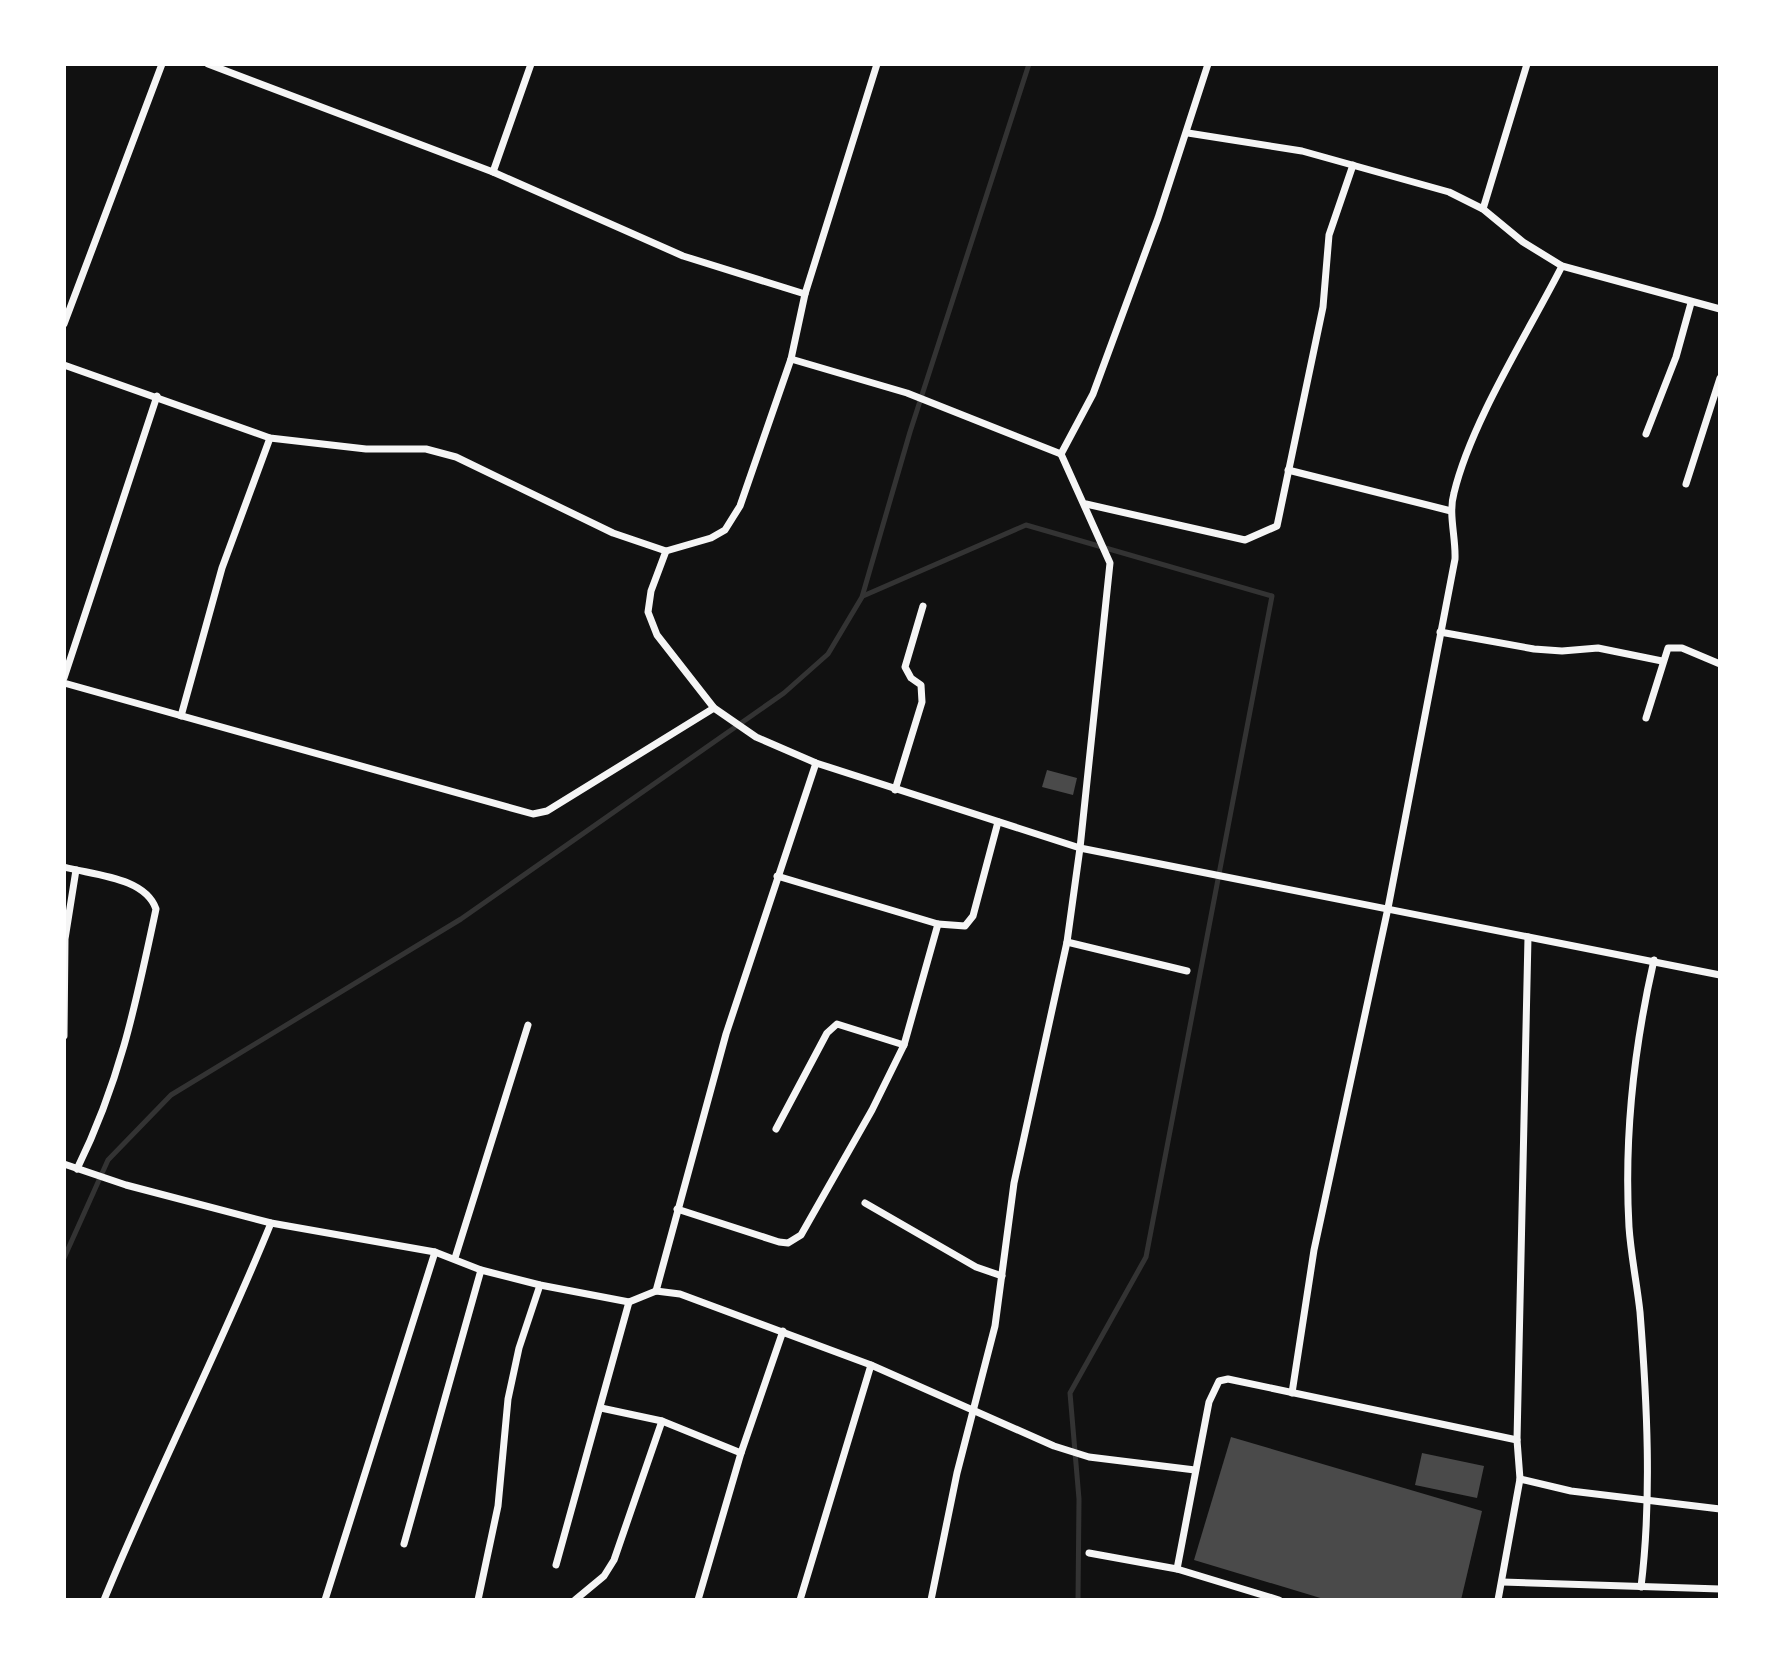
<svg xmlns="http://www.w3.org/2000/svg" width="1784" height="1664" font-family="'Asap Condensed',sans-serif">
<rect width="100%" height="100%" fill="#111"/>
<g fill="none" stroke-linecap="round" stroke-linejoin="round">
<g stroke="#333" stroke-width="5">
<polyline points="863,596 1026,525 1272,596 1146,1257 1070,1393 1079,1499 1078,1600"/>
<polyline points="64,1258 108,1160 171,1095 461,919 784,693 828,654 862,597 910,432 1029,64"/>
</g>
</g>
<g fill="#4a4a4a">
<polygon points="1047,770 1077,778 1073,795 1042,787"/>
<polygon points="1231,1437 1482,1511 1461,1600 1327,1600 1194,1560"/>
<polygon points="1422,1453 1484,1466 1477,1498 1415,1485"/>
</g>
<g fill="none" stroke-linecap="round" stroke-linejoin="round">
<g stroke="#f5f5f5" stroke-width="7">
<polyline points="208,64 493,172 683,256 805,294"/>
<polyline points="877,64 805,294 791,359 740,506 725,530 711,538 666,551 651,591 648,612 657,635 714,708 756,737 816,763 1080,848 1720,975"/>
<polyline points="1188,133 1302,151 1449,192 1483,209 1523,242 1562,266 1720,309"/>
<polyline points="493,172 531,64"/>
<polyline points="1483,209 1527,64"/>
<polyline points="64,324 162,64"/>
<polyline points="791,359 907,393 1061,454"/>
<polyline points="64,365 270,438 366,449 426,449 456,457 613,533 666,551"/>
<polyline points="1646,434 1676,357 1691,303"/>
<polyline points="1288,470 1451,511"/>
<polyline points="1686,484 1720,378"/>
<polyline points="1086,504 1245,540 1277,526 1323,307 1329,235 1353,165"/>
<polyline points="1440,632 1534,649 1562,651 1598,648 1662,661"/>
<polyline points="64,678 157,396"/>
<polyline points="64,683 533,814 547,811 714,708"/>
<polyline points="181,716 222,568 270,438"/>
<polyline points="1646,718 1668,648 1682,648 1720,664"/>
<polyline points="895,790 922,702 921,685 911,678 905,667 923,606"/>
<path d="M 64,867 C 93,875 145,877 156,909 C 136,1003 120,1082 77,1169"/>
<polyline points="777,876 938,924 965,926 973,916 998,822"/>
<polyline points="1067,942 1187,971"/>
<polyline points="64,1036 65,939 76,870"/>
<polyline points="776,1129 827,1033 837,1024 904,1045"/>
<polyline points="64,1164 126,1185 271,1223 435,1252 481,1270 540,1285 629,1302 656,1291 680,1294 871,1365 1054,1446 1089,1457 1195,1470"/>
<polyline points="865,1203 976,1267 1002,1276"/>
<polyline points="677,1209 779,1242 788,1243 801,1235 872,1110 904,1045 938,924"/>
<polyline points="455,1258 528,1025"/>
<polyline points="656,1291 726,1034 816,763"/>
<path d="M 1292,1393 L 1314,1250 L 1388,908 L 1455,559 C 1456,537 1448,514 1454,493 C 1471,422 1528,333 1562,266"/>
<polyline points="601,1408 662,1421 741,1453"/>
<polyline points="1520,1479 1571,1491 1720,1509"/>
<polyline points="404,1544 481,1270"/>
<polyline points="1089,1553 1177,1569"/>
<polyline points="556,1565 629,1302"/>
<polyline points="1502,1582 1720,1589"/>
<path d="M 1641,1587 C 1652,1498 1647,1402 1640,1312 C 1637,1284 1631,1256 1629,1227 C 1624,1139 1634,1047 1654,960"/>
<path d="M 104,1600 C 156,1473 219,1351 271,1223"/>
<polyline points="325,1600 435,1252"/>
<polyline points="478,1600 498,1506 508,1399 519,1348 540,1285"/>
<polyline points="575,1600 604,1576 614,1560 662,1421"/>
<polyline points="698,1600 741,1453 783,1331"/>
<polyline points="800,1600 871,1365"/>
<polyline points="931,1600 957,1473 995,1326 1014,1183 1067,942 1080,848 1110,563 1061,454 1093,394 1158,218 1208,64"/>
<polyline points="1279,1600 1177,1569 1209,1402 1219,1381 1228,1379 1517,1440"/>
<polyline points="1498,1600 1520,1479 1517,1440 1528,937"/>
</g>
</g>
<rect width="1784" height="1664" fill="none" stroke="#ffffff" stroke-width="132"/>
</svg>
